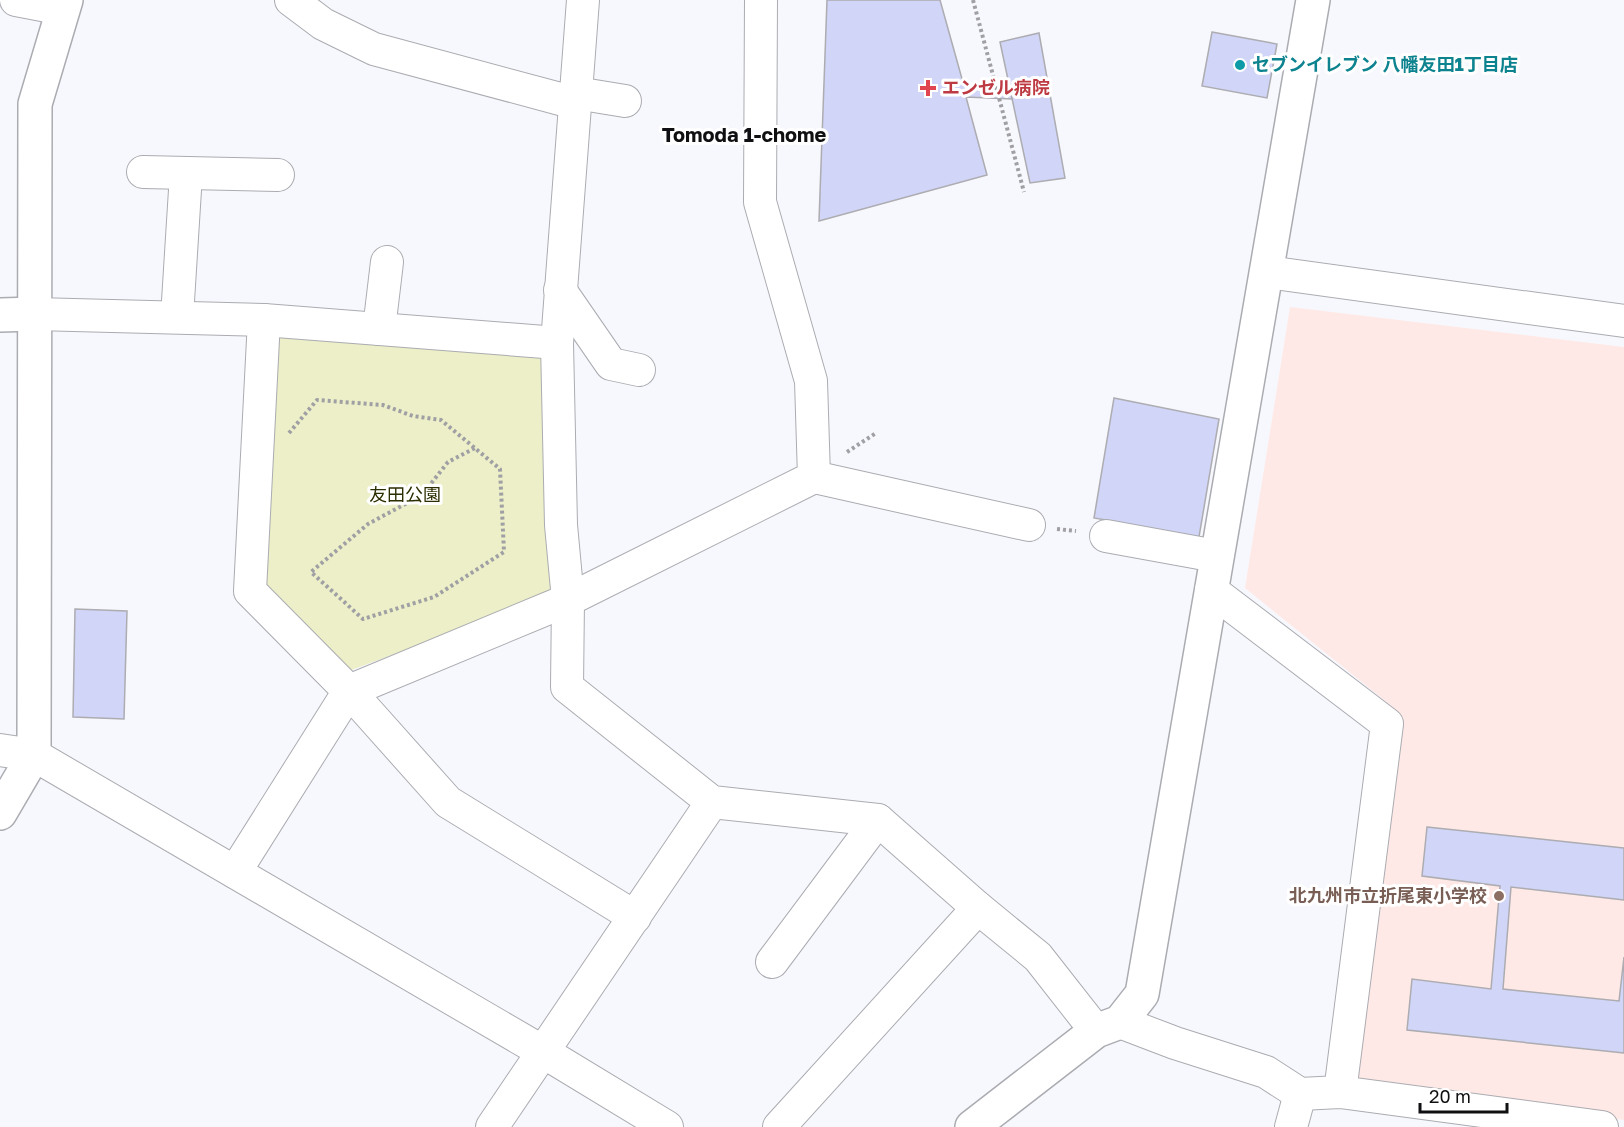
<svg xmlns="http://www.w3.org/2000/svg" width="1624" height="1127" font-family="'Golos Text','Noto Sans JP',sans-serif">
<rect width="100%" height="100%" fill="#f7f8fd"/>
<polygon fill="#ffe9e6" points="1290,307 1624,347 1624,1120 1354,1084 1394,708 1245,588"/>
<polygon fill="#ecefc7" points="269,332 532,346 545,359 556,594 346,672 256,589"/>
<g fill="#d1d5f7" stroke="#acacb1" stroke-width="1.5">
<polygon points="827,0 940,0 964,86 1010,87 1012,99 966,97 987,175 819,221"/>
<polygon points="1212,32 1277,44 1267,98 1202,86"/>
<polygon points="1039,33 1065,178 1030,183 1000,42"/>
<polygon points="1114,398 1219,419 1199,537 1094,518"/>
<polygon points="75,609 127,611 124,719 73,717"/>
<polygon points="1427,827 1624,848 1624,900 1511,887 1503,989 1619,1001 1624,957 1624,1053 1407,1030 1412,979 1491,989 1500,886 1422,876"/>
</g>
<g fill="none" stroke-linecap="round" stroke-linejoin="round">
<g stroke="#abacb1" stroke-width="34">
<g id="minor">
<polyline points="16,0 63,9"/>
<polyline points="291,0 323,24 374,49 575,103"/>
<polyline points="583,0 557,343 561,525 568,600 567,687 712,802 878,820 978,908 1038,957 1096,1031"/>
<polyline points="576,93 625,101"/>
<polyline points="143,172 278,175"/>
<polyline points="1267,272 1624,321"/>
<polyline points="560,290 611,364 639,370"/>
<polyline points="35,314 264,320 557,343"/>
<polyline points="177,317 186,174"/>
<polyline points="264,320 250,591 349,691 448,802 635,917"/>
<polyline points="379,329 387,262"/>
<polyline points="814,477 1029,525"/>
<polyline points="1106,536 1216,556"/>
<polyline points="1211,590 1387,724 1340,1092"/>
<polyline points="0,750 34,755 545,1053 667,1127"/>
<polyline points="235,872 349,691 568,600 814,477 811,381 760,202 761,0"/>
<polyline points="772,962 878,820"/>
<polyline points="1120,1022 1175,1043 1266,1072 1300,1094 1340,1092 1602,1127"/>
<polyline points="492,1127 712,802"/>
<polyline points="779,1127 978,908"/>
<polyline points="1291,1127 1300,1094"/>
</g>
</g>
<g stroke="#abacb1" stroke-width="36">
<g id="tertiary">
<polyline points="0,315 35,314"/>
<polyline points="0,813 34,755 35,104 66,0"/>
<polyline points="972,1127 1096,1031 1120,1022 1142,994 1313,0"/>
</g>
</g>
<g stroke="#a0a0a4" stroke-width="4" stroke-dasharray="3 3" stroke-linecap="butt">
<polyline points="973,0 1024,192"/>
<polyline points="289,433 317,400 383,405 413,416 441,420 500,469 504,552 434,597 363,619 311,572 368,524 422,495 448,462 475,448"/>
<polyline points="847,452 876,433"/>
<polyline points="1057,529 1076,531"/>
</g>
<use href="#minor" stroke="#fff" stroke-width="32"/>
<use href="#tertiary" stroke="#fff" stroke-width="33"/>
</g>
<circle fill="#0f9aa8" stroke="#fff" stroke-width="2" cx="1240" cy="65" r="6"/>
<path fill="#e0444e" stroke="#fff" stroke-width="2" d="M925 79h6v6h6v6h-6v6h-6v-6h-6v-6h6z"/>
<circle fill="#8d6e63" stroke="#fff" stroke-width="2" cx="1499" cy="896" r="6"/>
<g text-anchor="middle" stroke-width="6" stroke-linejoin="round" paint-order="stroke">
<g font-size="18" font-weight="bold" fill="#0d838f" stroke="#fff" text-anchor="start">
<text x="1252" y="71">セブンイレブン 八幡友田1丁目店</text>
</g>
<g font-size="18" font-weight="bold" fill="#be3a42" stroke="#fff" text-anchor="start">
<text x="942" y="94">エンゼル病院</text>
</g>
<g font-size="18" fill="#2d2e00" stroke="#fff">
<text x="405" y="501">友田公園</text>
</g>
<g font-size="18" font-weight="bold" fill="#785e54" stroke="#fff" text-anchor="end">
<text x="1487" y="902">北九州市立折尾東小学校</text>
</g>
<g font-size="20" font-weight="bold" fill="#101012" stroke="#fff">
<text x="744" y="142">Tomoda 1-chome</text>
</g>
</g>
<path d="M1420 1103v9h87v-9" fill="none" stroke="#101012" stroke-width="3"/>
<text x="1429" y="1103" font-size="18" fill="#101012" stroke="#ffffff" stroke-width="4.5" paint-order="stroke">20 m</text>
</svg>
